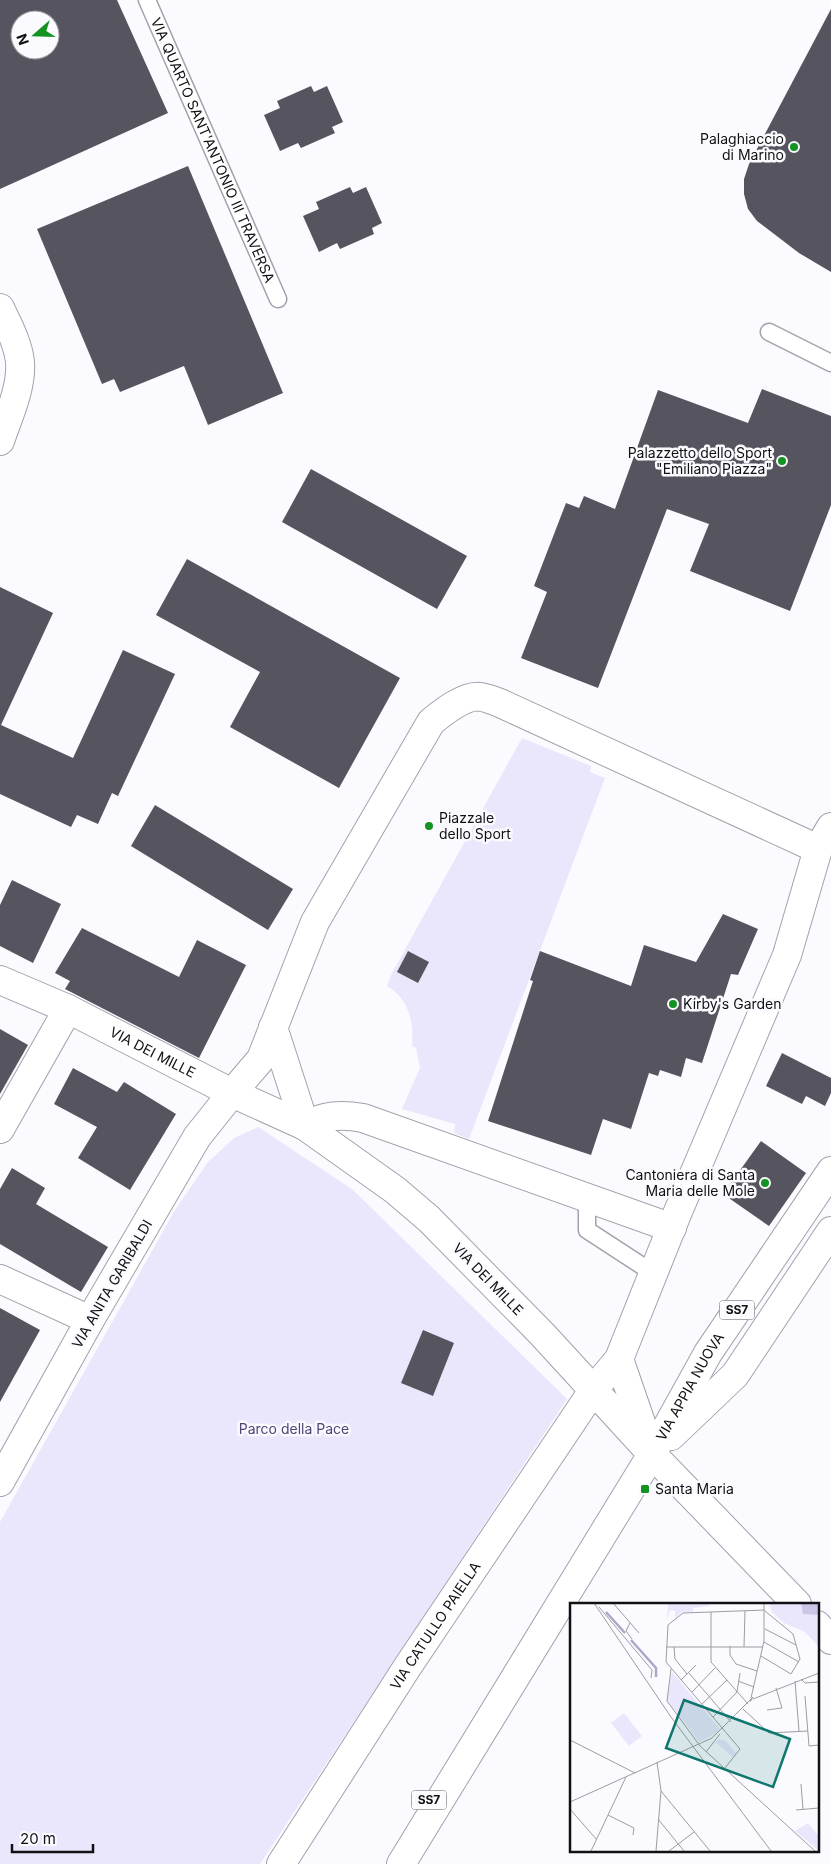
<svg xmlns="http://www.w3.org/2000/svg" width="831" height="1864" font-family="Inter,sans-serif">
<rect width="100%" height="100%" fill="#fbfaff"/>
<g fill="#eae7fc">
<path d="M 522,738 L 591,766 L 590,772 L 605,778 L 469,1139 L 454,1133 L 455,1124 L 402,1109 L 420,1068 L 416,1048 L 412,1046 C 414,1022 409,999 387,986 L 392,973 Z"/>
<polygon points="258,1127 352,1189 567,1399 260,1864 0,1864 0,1522 175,1210 208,1162 234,1138"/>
</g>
<g fill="#56545e" fill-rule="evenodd">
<path d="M 0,0 L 117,0 L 168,113 L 0,189 ZM 20,20 L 50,20 L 50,50 L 20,50 Z"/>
<polygon points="831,9 831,272 799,253 757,221 748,209 744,194 744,179 749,164"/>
<polygon points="311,86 314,92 327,86 343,122 332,127 335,133 301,148 298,143 280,151 264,115 280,108 277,101"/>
<polygon points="188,166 283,393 208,425 184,366 120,392 114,379 102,384 37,229"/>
<polygon points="350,187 353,193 366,187 382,223 372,228 374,234 340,249 337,243 319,252 303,216 319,209 316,202"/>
<polygon points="762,389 831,416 831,505 790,611 690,571 709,524 667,509 598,688 521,658 547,592 534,586 566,503 579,508 584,496 615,509 658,390 748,423"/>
<polygon points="311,469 467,556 437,609 282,522"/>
<polygon points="187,559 400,678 339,788 230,727 260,672 156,615"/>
<polygon points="0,587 53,613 1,725 73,758 123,650 175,674 118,796 112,793 98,824 77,815 71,827 0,794"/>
<polygon points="155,805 293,889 268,930 131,846"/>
<polygon points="12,880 61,904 33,963 0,946 0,905"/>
<polygon points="723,914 758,929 738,975 731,974 702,1063 686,1058 681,1077 660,1070 658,1076 649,1073 631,1129 603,1119 591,1155 488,1121 533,981 530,980 540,951 631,986 644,945 696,962"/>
<polygon points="82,928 179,977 197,940 246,965 199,1058 65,989 70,981 55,973"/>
<polygon points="408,951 429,962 418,983 397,972"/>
<polygon points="0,1029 28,1045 0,1094"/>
<polygon points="782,1053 831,1078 831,1093 825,1106 806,1096 802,1104 766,1086"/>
<polygon points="73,1068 117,1092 124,1082 176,1114 130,1190 78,1158 97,1127 54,1104"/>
<polygon points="761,1141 806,1173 769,1226 723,1194"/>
<polygon points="12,1168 45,1188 36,1204 108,1247 81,1292 0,1244 0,1189"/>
<polygon points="0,1308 40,1330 0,1402"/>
<polygon points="423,1330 454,1343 433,1396 401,1383"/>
</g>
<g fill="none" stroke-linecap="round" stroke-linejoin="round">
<g stroke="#a3a2ac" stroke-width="19">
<g id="lane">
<path id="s1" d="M 147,0 L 278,299"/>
<polyline points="769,332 831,363"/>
<polyline points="587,1198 587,1230 653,1273"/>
</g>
</g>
<g stroke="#a3a2ac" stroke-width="30">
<g id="street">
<path d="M 0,308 C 8,325 18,343 20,362 C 22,388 8,417 0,441"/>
<path id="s2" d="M 0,980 L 68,1009 L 232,1093 L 197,1137 L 90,1320 L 0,1482"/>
<path d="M 305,1126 C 324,1115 341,1114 363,1118 L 672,1228"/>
<polyline points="0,1129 68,1009"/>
<polyline points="0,1279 90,1320"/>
<path id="s3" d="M 281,1864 L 408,1666 L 594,1389"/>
</g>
</g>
<g stroke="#a3a2ac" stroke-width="30">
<g id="secondary">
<polyline points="273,1027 305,1126"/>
<polyline points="619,1359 648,1443"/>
<polyline points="594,1389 619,1359 677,1214 787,955 818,849 831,827"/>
<path d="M 797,1604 L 652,1454 L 543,1335 L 429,1219 L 395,1190 L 305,1126 L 232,1093 L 261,1059 L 315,922 L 431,722 C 443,712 466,694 481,697 C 488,698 494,701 500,703 L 818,849"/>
<polyline points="817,1625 831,1640"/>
</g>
</g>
<g stroke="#a3a2ac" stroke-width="30">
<g id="primary">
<polyline points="671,1436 735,1375 831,1231"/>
<path id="s4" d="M 401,1864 L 652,1454 L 708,1353 L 831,1171"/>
</g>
</g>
<use href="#lane" stroke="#fff" stroke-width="16"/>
<use href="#street" stroke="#fff" stroke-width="28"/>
<use href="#secondary" stroke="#fff" stroke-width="28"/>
<use href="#primary" stroke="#fff" stroke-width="28"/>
</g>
<g fill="#149222" stroke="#fbfaff" stroke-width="2">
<circle cx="794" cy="147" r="5"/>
<circle cx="782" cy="461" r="5"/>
<circle cx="429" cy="826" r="5"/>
<circle cx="673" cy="1004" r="5"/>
<circle cx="765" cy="1183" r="5"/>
<rect x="640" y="1484" width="10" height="10" rx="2.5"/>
</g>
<g text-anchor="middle" stroke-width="5" stroke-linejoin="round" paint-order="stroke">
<g fill="#fbfaff" stroke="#57565a" stroke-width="1">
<rect x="719.5" y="1300.5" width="35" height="19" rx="4"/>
<rect x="411.5" y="1790.5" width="35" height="19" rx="4"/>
</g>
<g font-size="12" font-weight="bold" fill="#111014">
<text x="737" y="1314">SS7</text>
<text x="429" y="1804">SS7</text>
</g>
<g font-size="14" fill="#111014" stroke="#fbfaff" text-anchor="end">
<text x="784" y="144">Palaghiaccio<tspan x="784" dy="16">di Marino</tspan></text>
<text x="772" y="458">Palazzetto dello Sport<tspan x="772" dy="16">"Emiliano Piazza"</tspan></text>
<text x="439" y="823" text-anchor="start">Piazzale<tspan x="439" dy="16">dello Sport</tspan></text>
<text x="683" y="1009" text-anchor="start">Kirby's Garden</text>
<text x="755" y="1180">Cantoniera di Santa<tspan x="755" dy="16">Maria delle Mole</tspan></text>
<text x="655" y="1494" text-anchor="start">Santa Maria</text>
</g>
<g font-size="14" fill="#111014" stroke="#fbfaff">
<text dy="5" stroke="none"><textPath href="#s1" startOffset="164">VIA QUARTO SANT'ANTONIO III TRAVERSA</textPath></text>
<text dy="5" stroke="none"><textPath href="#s2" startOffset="169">VIA DEI MILLE</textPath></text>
<text transform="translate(488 1279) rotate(46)" y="5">VIA DEI MILLE</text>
<text transform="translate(112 1284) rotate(-60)" y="5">VIA ANITA GARIBALDI</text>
<text dy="5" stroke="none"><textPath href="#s4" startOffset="558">VIA APPIA NUOVA</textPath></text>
<text dy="5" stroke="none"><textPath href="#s3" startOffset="284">VIA CATULLO PAIELLA</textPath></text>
</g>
<g font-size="14" fill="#514575" stroke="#fbfaff">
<text x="294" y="1434">Parco della Pace</text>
</g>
</g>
<g transform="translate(570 1603)">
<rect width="249" height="249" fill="#fbfaff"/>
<path d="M 98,0 L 139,0 L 139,3 L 123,5 L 123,9 L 112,9 L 105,15 L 105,8 L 100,7 L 97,17 ZM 199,0 L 249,0 L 249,44 L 235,29 L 214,20 L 202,9 ZM 102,69 L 150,126 L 145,131 L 129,139 L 97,97 ZM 54,110 L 72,133 L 59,143 L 41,120 ZM 149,136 L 156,138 L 167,151 L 163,154 L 145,139 ZM 238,220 L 249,233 L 249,248 L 225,228 Z" fill="#eae7fc"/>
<path d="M 231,0 L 249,0 L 249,12 L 233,11 Z" fill="#cbc5e8"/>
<path fill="none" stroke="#ada7c9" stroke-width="2.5" d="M 36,9 L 55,30M 61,37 L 86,65 L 86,74"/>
<path fill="none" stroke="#9d9ca1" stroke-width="1" d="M 24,0 L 101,114 L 201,248M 43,0 L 69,30M 29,4 L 82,67 L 81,75M 141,9 L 141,59 L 178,101M 60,20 L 56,28 L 62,36M 195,26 L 226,42M 194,39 L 229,59M 160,43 L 160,52 L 166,61 L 187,68M 96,44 L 193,44M 104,44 L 105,56 L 117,71M 174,44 L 175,8M 191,53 L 221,71 L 230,56 L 223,31 L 195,8M 101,66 L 97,98 L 130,143 L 245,248M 119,70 L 161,119M 231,76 L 235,80 L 249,79M 111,77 L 126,62M 168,78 L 184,84M 225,78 L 229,128M 122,89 L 145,65M 235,93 L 239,143 L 249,142M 181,95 L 194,38 L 194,0M 183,96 L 249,70M 132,101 L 157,77M 173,106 L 199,130 L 238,128M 197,107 L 212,105 L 206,85M 143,114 L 167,89 L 170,70M 0,137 L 65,170M 136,149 L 150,131M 155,165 L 170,146 L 96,59 L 98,22 L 113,10 L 195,7M 231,181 L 233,206M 91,188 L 140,248M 0,199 L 142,135 L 183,94 L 180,99M 0,206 L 27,237M 226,207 L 249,205M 38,212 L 64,225 L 63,232M 88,216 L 114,248M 21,248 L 56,174M 86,248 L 91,188 L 87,159M 99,248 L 124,229"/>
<path fill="#0f766e" fill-opacity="0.15" stroke="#0f766e" stroke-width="2.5" d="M 114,97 L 220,136 L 203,184 L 96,145 Z"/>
<rect width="249" height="249" fill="none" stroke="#111014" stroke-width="2.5"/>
</g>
<g transform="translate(35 35) rotate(250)"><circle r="24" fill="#fbfaff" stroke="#9d9ca1"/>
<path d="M0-4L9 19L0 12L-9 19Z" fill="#149222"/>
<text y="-8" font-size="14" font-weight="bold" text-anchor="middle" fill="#111014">N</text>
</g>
<path d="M12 1844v8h81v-8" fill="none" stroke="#111014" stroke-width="2.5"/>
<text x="20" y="1844" font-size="15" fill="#111014" stroke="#fbfaff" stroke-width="4" paint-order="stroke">20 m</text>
</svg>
